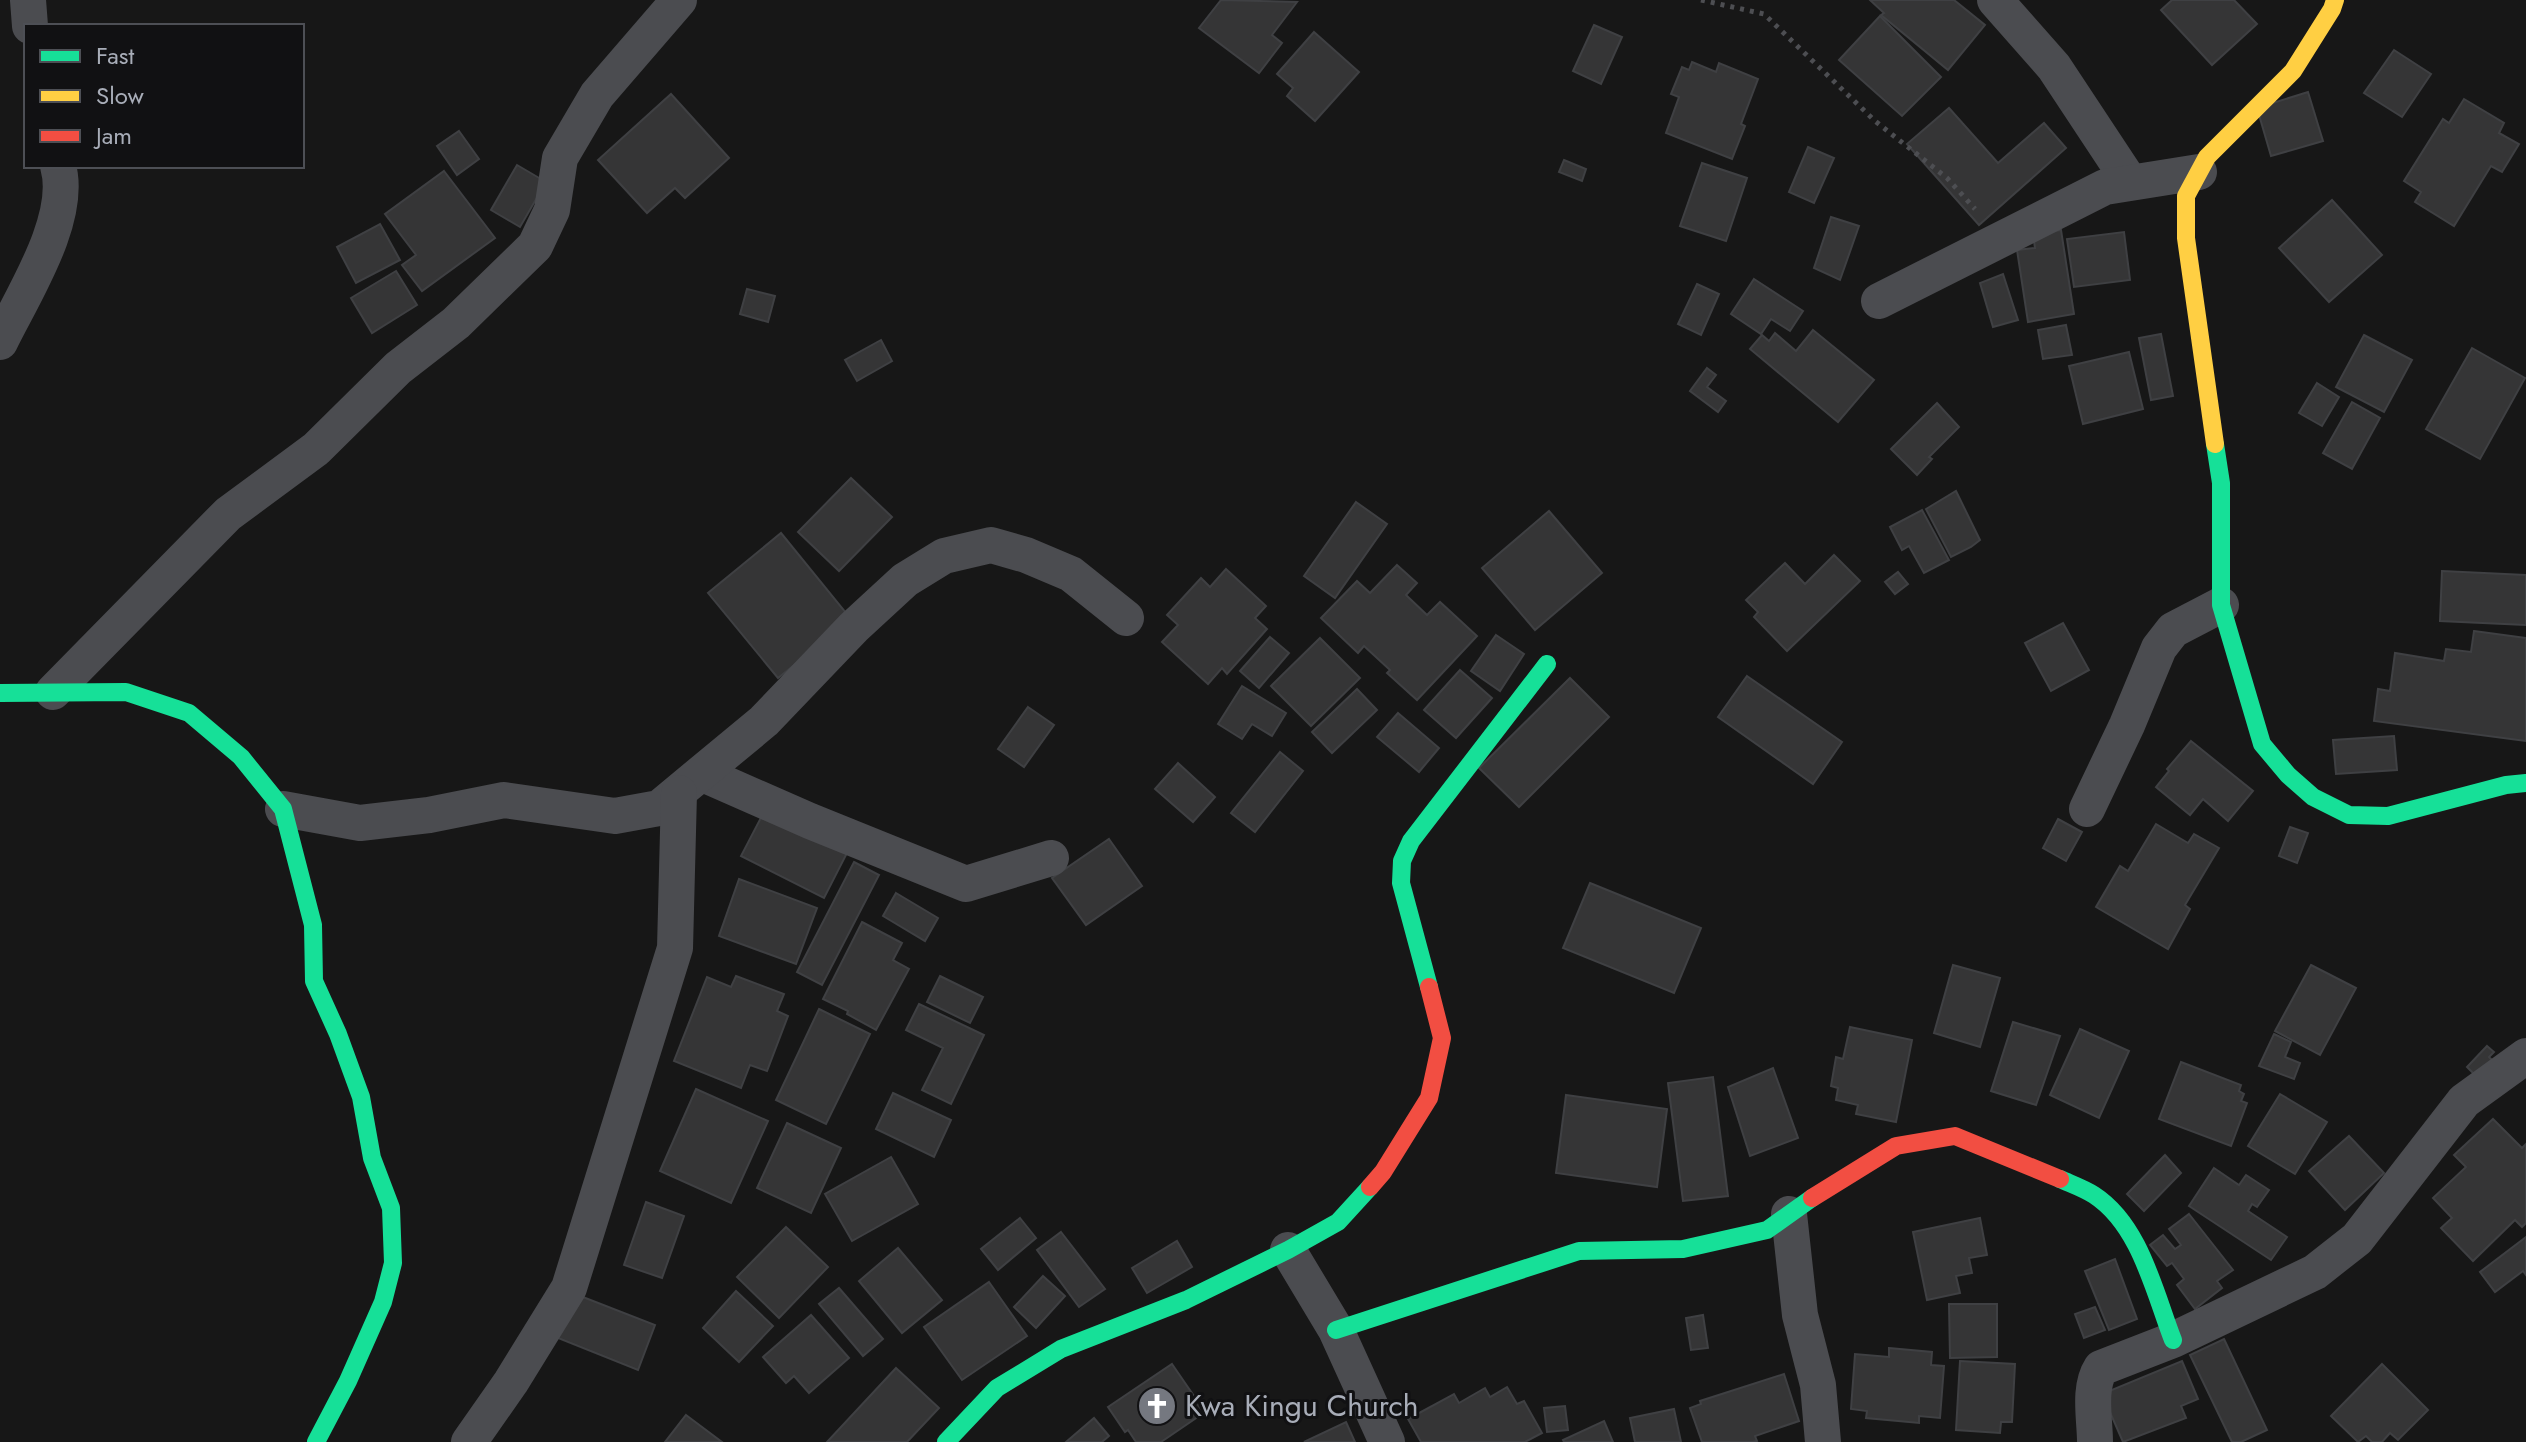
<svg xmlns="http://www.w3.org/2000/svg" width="2526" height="1442" font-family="Jost,sans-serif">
<rect width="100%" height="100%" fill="#171717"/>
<g fill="#353536" stroke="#3f4043" stroke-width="2">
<polygon points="1221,0 1297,2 1272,35 1282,43 1259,73 1199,28"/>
<polygon points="1870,0 1954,0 1985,25 1948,70 1881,15 1884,13"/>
<polygon points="2172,0 2234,0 2257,24 2212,65 2161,10"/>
<polygon points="1880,16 1941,77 1902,116 1839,60"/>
<polygon points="1594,25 1622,37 1601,84 1573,71"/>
<polygon points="1314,32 1359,72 1315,121 1287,96 1293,88 1277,74"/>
<polygon points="2394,50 2431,74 2402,117 2364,93"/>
<polygon points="1692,62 1716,72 1719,63 1758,79 1741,124 1745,126 1732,159 1666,133 1679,97 1671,94 1682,67 1689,70"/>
<polygon points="2308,92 2323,141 2271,156 2257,108"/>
<polygon points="671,94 729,158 685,198 675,188 647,213 598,160"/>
<polygon points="2464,99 2504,123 2499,133 2519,144 2502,172 2491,166 2454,226 2415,202 2421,192 2404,181 2443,119 2449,123"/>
<polygon points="1949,108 1998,163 2044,123 2066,148 1979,225 1907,144"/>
<polygon points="459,131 479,159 457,175 437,146"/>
<polygon points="1808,147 1834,158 1814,203 1789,192"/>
<polygon points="1564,160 1586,169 1582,181 1559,172"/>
<polygon points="1702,163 1747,178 1726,241 1680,226"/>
<polygon points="517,165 546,182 520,227 491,210"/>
<polygon points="444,171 495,238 422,291 402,265 416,255 385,214"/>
<polygon points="2332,200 2382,255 2329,302 2279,248"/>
<polygon points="1831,217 1859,226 1840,280 1814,268"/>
<polygon points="380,224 400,260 356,283 337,247"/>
<polygon points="2061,230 2074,314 2028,322 2017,250 2035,248 2033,234"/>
<polygon points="2124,232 2130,280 2074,287 2067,239"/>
<polygon points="396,271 417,305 372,333 351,298"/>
<polygon points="2003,274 2018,320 1993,327 1980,283"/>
<polygon points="1754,279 1803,311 1790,331 1771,319 1761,334 1731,314"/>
<polygon points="1697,284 1719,294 1701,335 1678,324"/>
<polygon points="747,289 775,296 768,322 740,314"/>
<polygon points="2066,325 2072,355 2043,359 2038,330"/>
<polygon points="1813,330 1874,380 1838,422 1750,349 1762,335 1769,341 1775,333 1796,351"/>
<polygon points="2161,334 2173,396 2151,400 2139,338"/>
<polygon points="2364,335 2412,360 2384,412 2336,387"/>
<polygon points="881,340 892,361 857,381 845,360"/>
<polygon points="2472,348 2525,378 2480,459 2426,429"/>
<polygon points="2129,352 2143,409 2083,424 2069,366"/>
<polygon points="1707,368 1716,375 1707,387 1726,401 1718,412 1690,391"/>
<polygon points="2317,383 2339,397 2322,426 2299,413"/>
<polygon points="2352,402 2380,418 2352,469 2323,453"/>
<polygon points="1937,403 1959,427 1929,457 1932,459 1917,475 1891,449"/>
<polygon points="851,478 892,517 839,571 798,532"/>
<polygon points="1956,491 1980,540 1971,547 1951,557 1926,509"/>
<polygon points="1356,502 1387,524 1335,598 1304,576"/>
<polygon points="1922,510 1949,560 1924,573 1909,546 1902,550 1890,527"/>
<polygon points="1549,511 1602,573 1535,630 1482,568"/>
<polygon points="781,533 851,619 778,678 708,593"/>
<polygon points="1834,555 1860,581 1787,651 1754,617 1758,612 1746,600 1785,563 1805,584"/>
<polygon points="1397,565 1417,583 1406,595 1427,615 1440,602 1477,636 1417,700 1387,673 1390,670 1364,646 1358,653 1321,618 1357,581 1370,593"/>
<polygon points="1226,569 1266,606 1255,618 1267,629 1227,674 1222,668 1208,684 1162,642 1178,625 1167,615 1201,578 1210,587"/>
<polygon points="2442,571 2526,575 2526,625 2440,621"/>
<polygon points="1898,572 1908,584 1895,594 1885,582"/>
<polygon points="2063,623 2089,670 2051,691 2025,643"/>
<polygon points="2474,631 2526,638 2526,741 2374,721 2378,689 2390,691 2395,653 2444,661 2446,649 2471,652"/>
<polygon points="1496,635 1524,654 1500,691 1471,671"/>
<polygon points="1270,637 1289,653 1259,688 1240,671"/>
<polygon points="1320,638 1360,678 1311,726 1271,686"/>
<polygon points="1460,670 1492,698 1456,738 1424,710"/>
<polygon points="1747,676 1842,742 1813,784 1718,717"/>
<polygon points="1570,678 1609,717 1519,807 1479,768"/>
<polygon points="1242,686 1286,713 1272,736 1252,724 1242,739 1218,724"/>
<polygon points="1357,689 1377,710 1332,753 1312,732"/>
<polygon points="1028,707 1054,725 1024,767 998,749"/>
<polygon points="1398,713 1439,748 1419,772 1377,737"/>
<polygon points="2394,736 2397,770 2336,774 2333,740"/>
<polygon points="2191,741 2253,791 2228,821 2203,799 2190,815 2156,787 2169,771 2167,769"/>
<polygon points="1280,752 1303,771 1255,832 1231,813"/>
<polygon points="1178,763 1215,797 1193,822 1155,789"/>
<polygon points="765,810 847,853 824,898 741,856"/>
<polygon points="2058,819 2082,832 2066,861 2043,848"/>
<polygon points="2156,824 2188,843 2194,834 2219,848 2185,905 2190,909 2168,949 2096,907 2120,866 2128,871"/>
<polygon points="2290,827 2308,833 2297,863 2279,856"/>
<polygon points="1109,839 1142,886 1086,925 1052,878"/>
<polygon points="854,862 879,875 822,985 797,972"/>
<polygon points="739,879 817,908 796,964 719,936"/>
<polygon points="1590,883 1701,928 1674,993 1563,948"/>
<polygon points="896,893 938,918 925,941 883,916"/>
<polygon points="862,922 902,943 893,960 909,969 876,1030 847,1014 848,1011 823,999"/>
<polygon points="1953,965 2000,978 1980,1047 1934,1033"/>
<polygon points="2311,965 2356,988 2320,1055 2275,1031"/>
<polygon points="736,976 784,994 777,1011 788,1016 767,1071 750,1065 741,1088 674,1061 707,977 731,987"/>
<polygon points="940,976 983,997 970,1023 927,1002"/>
<polygon points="919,1004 984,1035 951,1104 922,1090 943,1048 906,1030"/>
<polygon points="819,1009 870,1034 826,1124 776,1100"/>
<polygon points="2013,1022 2060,1036 2036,1105 1991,1091"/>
<polygon points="1850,1027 1912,1040 1896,1122 1856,1114 1858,1105 1836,1100 1838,1088 1831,1086 1836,1057 1843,1059"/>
<polygon points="2080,1029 2129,1051 2099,1118 2050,1095"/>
<polygon points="2274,1034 2291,1042 2285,1057 2300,1063 2294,1079 2259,1066"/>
<polygon points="2487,1046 2494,1052 2489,1057 2499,1067 2483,1083 2467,1067"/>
<polygon points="2181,1062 2241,1085 2239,1091 2244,1094 2241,1101 2247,1103 2231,1146 2159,1119"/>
<polygon points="1773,1068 1798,1138 1750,1156 1728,1087"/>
<polygon points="1713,1077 1728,1196 1683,1201 1668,1083"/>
<polygon points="696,1089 768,1121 731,1203 660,1171"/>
<polygon points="893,1093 951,1120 934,1157 876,1129"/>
<polygon points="2280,1094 2327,1122 2295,1174 2248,1146"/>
<polygon points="1566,1095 1667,1109 1657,1187 1556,1173"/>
<polygon points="2493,1119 2522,1148 2526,1144 2526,1223 2522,1227 2515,1220 2473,1261 2441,1228 2452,1218 2433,1198 2466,1167 2454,1155"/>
<polygon points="787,1123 841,1148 811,1213 757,1188"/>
<polygon points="2349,1136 2384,1173 2345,1210 2309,1171"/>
<polygon points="2165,1155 2181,1173 2144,1211 2127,1194"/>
<polygon points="891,1157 918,1204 852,1241 825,1194"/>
<polygon points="2214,1168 2239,1185 2246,1175 2269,1190 2257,1207 2252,1204 2248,1211 2287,1237 2271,1260 2189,1206"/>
<polygon points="646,1202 684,1216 662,1278 624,1265"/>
<polygon points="2189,1214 2233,1270 2217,1281 2222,1288 2195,1309 2177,1285 2184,1279 2172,1263 2167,1266 2150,1245 2163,1235 2175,1249 2181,1245 2169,1229"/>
<polygon points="1020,1218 1036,1238 998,1270 981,1249"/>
<polygon points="1980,1218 1987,1255 1969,1258 1972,1273 1956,1276 1960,1293 1927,1300 1913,1232"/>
<polygon points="786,1227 828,1267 779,1318 737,1277"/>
<polygon points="1061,1232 1105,1289 1079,1307 1037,1250"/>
<polygon points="2526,1237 2526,1275 2523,1271 2495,1292 2480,1272"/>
<polygon points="1177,1241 1192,1267 1147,1293 1132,1268"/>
<polygon points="898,1248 942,1300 902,1333 859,1281"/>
<polygon points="2115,1259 2137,1319 2109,1330 2085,1271"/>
<polygon points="1043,1276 1065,1296 1036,1328 1014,1307"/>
<polygon points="989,1282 1027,1336 962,1380 924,1327"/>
<polygon points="839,1288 883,1339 863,1356 819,1304"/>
<polygon points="736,1291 773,1326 739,1362 703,1328"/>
<polygon points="570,1292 655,1325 638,1370 553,1336"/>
<polygon points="1949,1304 1997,1304 1997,1357 1950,1358"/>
<polygon points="2095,1307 2105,1330 2084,1338 2075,1314"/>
<polygon points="811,1315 849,1358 809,1393 794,1376 786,1383 763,1357"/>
<polygon points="1703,1315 1708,1348 1691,1350 1686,1318"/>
<polygon points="2224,1339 2267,1430 2241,1442 2232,1442 2190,1355"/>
<polygon points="1889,1348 1932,1352 1931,1365 1944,1366 1940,1418 1919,1416 1919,1423 1866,1418 1867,1411 1851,1409 1855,1354 1889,1357"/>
<polygon points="1960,1361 2015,1364 2012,1422 2001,1422 2000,1433 1956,1430"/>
<polygon points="2182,1361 2198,1399 2181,1406 2186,1418 2123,1442 2102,1394"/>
<polygon points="1172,1364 1205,1412 1161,1442 1136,1442 1128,1430 1125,1432 1108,1407"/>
<polygon points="2382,1364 2428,1410 2398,1440 2390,1433 2382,1442 2372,1442 2366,1436 2358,1442 2331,1416"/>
<polygon points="896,1368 939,1408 907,1442 827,1442"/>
<polygon points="1784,1374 1799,1421 1755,1436 1757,1441 1753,1442 1702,1442 1690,1408 1701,1404 1700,1401"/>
<polygon points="1507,1387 1517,1404 1524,1401 1542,1433 1525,1442 1421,1442 1408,1419 1454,1394 1459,1403 1485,1388 1490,1397"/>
<polygon points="1565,1406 1568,1430 1547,1432 1544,1408"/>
<polygon points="1674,1409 1681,1442 1635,1442 1630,1418"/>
<polygon points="686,1415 722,1442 665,1442"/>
<polygon points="1094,1418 1109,1436 1102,1442 1066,1442"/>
<polygon points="1604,1421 1613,1442 1564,1442 1563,1440"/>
<polygon points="1346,1422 1355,1442 1304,1442"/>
</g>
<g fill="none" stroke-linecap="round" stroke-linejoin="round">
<polyline stroke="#4d4e52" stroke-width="5" stroke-dasharray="4 6" stroke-linecap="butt" points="1701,0 1764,14 1875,121 1947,178 1975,209"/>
<g stroke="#4b4c50" stroke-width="36">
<polyline points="28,0 30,26"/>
<polyline points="1995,0 2054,67 2130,182"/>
<polyline points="1879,301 2105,187 2199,172"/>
<path d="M 0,342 C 23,295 73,218 58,166"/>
<polyline points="53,692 228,514 316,449 398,368 456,323 535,246 552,210 560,158 597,95 679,0"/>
<polyline points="703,774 810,821 966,884 1051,858"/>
<polyline points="283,809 360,823 429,815 504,800 615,816 659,808 764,721 854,627 905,580 944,556 991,545 1026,555 1071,574 1126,618"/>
<polyline points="2087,809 2127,725 2159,648 2173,630 2221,605"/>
<polyline points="1789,1214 1800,1315 1818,1385 1823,1442"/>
<polyline points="1288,1250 1336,1330 1387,1442"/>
<polyline points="469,1442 511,1382 569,1288 675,948 679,793"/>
<path d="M 2095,1442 C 2095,1419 2088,1388 2101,1368 L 2173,1340 L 2315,1272 L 2357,1239 L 2464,1101 L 2526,1056"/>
</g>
<g stroke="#16e098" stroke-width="18">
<polyline points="2215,444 2221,483 2221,605 2262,744 2288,775 2313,797 2349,815 2388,816 2506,785 2526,783"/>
<polyline points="0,693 126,692 189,713 241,757 283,809 313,925 314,981 338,1034 361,1097 372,1158 391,1208 393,1263 383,1302 348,1381 316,1442"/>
<polyline points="1429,987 1401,883 1402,861 1411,841 1547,664"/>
<path d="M 2060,1179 C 2071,1184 2083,1188 2094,1195 C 2140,1225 2154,1291 2173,1340"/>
<polyline points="1336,1330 1579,1251 1683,1249 1767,1230 1812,1198"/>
<polyline points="946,1442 997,1388 1061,1349 1186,1300 1288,1250 1338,1222 1370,1187"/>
</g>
<polyline stroke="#ffcf43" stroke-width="18" points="2215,444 2186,238 2186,196 2207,157 2293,71 2332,9 2335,0"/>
<g stroke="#f24e42" stroke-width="18">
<polyline points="1370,1187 1383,1172 1429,1098 1442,1038 1429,987"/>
<polyline points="1812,1198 1896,1146 1955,1136 2060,1179"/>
</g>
</g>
<defs>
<g id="church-disc" transform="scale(2)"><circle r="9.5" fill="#757880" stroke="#111113"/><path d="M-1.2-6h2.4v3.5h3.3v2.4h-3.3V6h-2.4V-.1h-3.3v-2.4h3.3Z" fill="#fff"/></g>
</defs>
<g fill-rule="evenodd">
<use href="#church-disc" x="1157" y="1406"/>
</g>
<g text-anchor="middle" stroke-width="6" stroke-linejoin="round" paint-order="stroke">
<g font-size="30" fill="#a8adb8" stroke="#111113" text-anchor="start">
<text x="1185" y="1416">Kwa Kingu Church</text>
</g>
</g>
<rect x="24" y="24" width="280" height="144" fill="#111113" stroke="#4d4f55" stroke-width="2"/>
<rect x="40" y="50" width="40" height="12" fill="#16e098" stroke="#4d4f55" stroke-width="2"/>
<text x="96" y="64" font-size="24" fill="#a8adb8">Fast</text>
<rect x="40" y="90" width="40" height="12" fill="#ffcf43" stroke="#4d4f55" stroke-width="2"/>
<text x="96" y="104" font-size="24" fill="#a8adb8">Slow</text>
<rect x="40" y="130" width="40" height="12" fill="#f24e42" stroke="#4d4f55" stroke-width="2"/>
<text x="96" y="144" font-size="24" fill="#a8adb8">Jam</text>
</svg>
